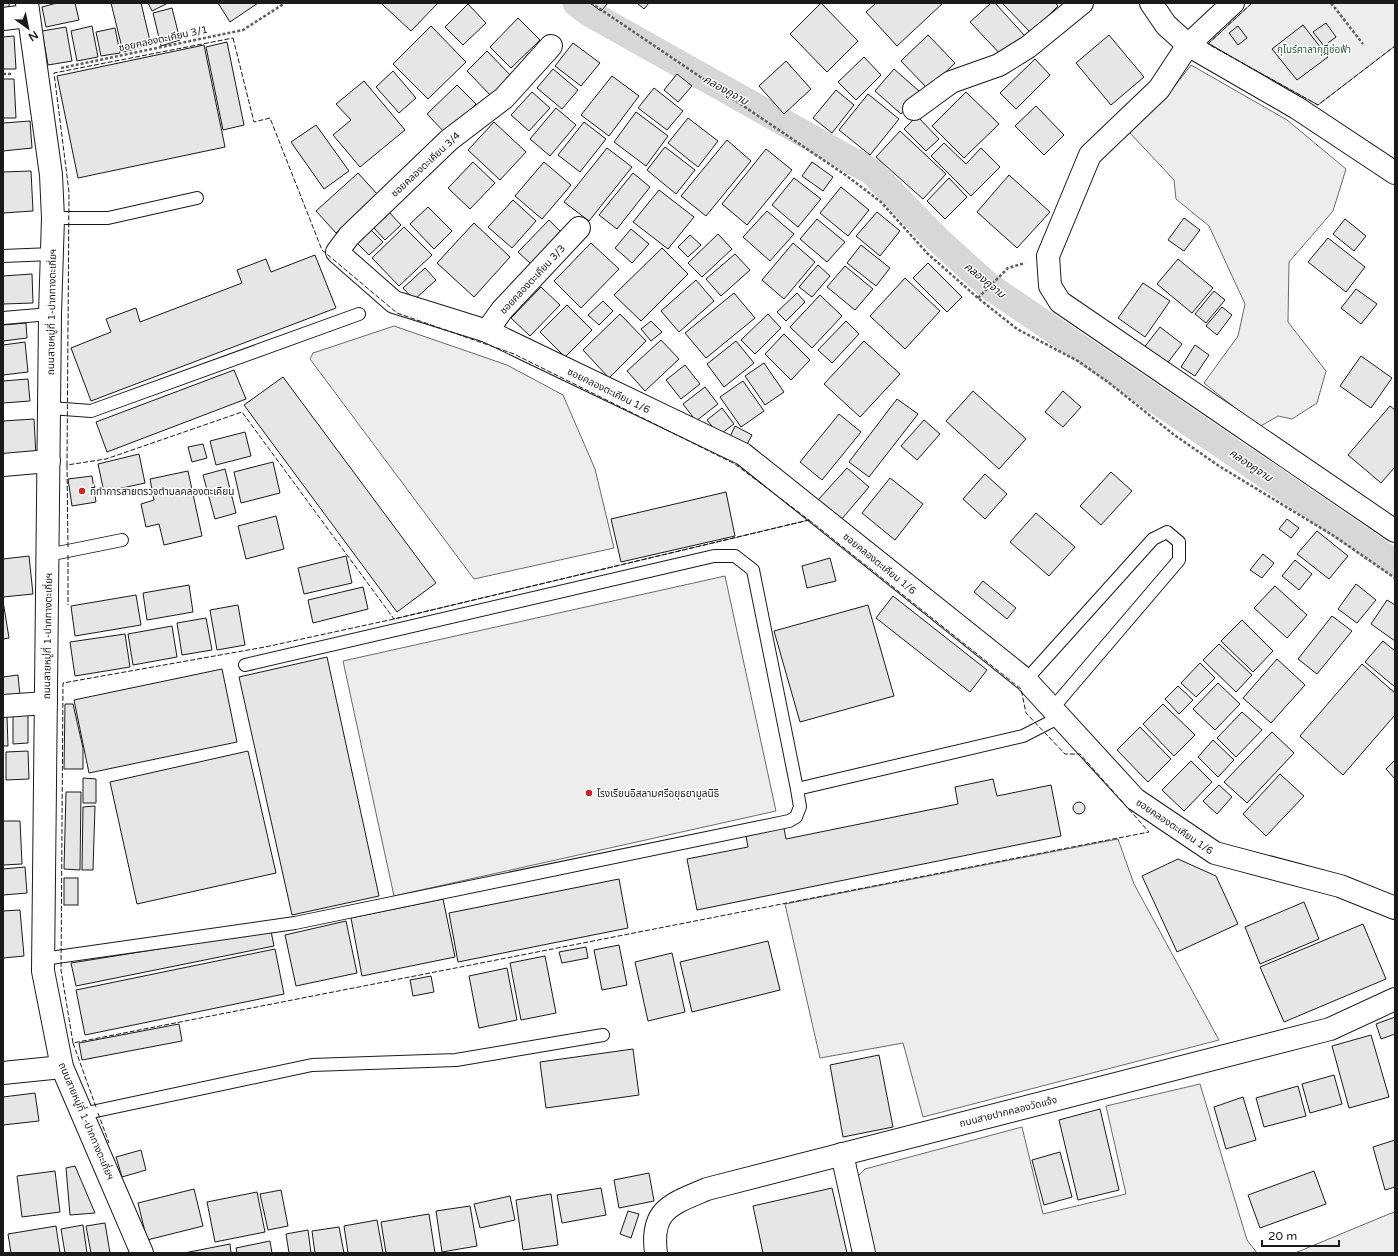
<svg xmlns="http://www.w3.org/2000/svg" width="1398" height="1256" font-family="'Varela Round','Noto Sans Thai',sans-serif">
<rect width="100%" height="100%" fill="#fff"/>
<g fill="#ededed" stroke="#6a6a6a">
<polygon points="1252,3 1395,3 1395,46 1318,105 1208,44"/>
<polygon points="1191,65 1287,120 1346,169 1333,211 1289,262 1288,322 1326,371 1317,403 1292,419 1278,416 1259,427 1204,383 1238,336 1245,304 1209,226 1176,199 1174,180 1130,133 1167,96"/>
<polygon points="394,326 507,365 563,395 595,469 614,548 474,579 310,359 313,353"/>
<polygon points="725,576 776,811 394,896 343,661"/>
<polygon points="1118,839 1134,884 1219,1040 923,1117 903,1043 820,1058 785,904"/>
<polygon points="1200,1084 1247,1240 1257,1253 873,1253 856,1178 865,1169 1022,1127 1043,1214 1126,1194 1106,1106"/>
<polygon points="1395,1212 1395,1253 1295,1253 1389,1214"/>
</g>
<g fill="none" stroke-linecap="round" stroke-linejoin="round">
<polyline stroke="#d7d7d7" stroke-width="27" points="576,3 589,13 872,172 936,238 989,286 1395,563"/>
</g>
<g fill="#e6e6e6" stroke="#1a1a1a">
<polygon points="3,3 9,3 9,7 3,8"/>
<polygon points="57,3 75,3 79,20 46,27 42,7"/>
<polygon points="111,3 141,3 151,45 123,52"/>
<polygon points="148,3 168,3 152,11"/>
<polygon points="218,3 258,3 230,22"/>
<polygon points="383,3 438,3 411,31 382,4"/>
<polygon points="590,3 608,3 601,11"/>
<polygon points="637,3 649,3 644,9"/>
<polygon points="821,3 858,41 827,72 790,34"/>
<polygon points="876,3 943,3 897,46 866,12"/>
<polygon points="991,3 995,3 1025,36 1003,57 970,22"/>
<polygon points="1002,3 1055,3 1058,6 1031,33"/>
<polygon points="468,4 486,23 463,45 445,27"/>
<polygon points="172,8 180,40 161,46 153,13"/>
<polygon points="518,18 540,40 511,68 490,47"/>
<polygon points="1326,23 1336,37 1324,46 1313,32"/>
<polygon points="1303,25 1328,57 1297,80 1272,49"/>
<polygon points="92,26 98,57 77,61 71,31"/>
<polygon points="431,26 466,62 428,99 393,64"/>
<polygon points="1238,26 1247,38 1238,45 1229,33"/>
<polygon points="66,27 72,61 48,65 42,31"/>
<polygon points="115,28 120,53 101,56 96,32"/>
<polygon points="928,35 955,63 928,89 901,61"/>
<polygon points="1109,35 1144,77 1111,105 1076,63"/>
<polygon points="14,36 16,69 3,69 3,37"/>
<polygon points="227,42 244,125 223,130 206,47"/>
<polygon points="573,43 600,63 581,86 555,66"/>
<polygon points="204,45 225,147 78,178 57,76"/>
<polygon points="487,51 513,78 493,98 467,71"/>
<polygon points="864,57 881,75 856,100 838,82"/>
<polygon points="1035,59 1050,75 1016,109 1000,93"/>
<polygon points="786,61 811,89 784,114 759,86"/>
<polygon points="553,69 578,90 562,109 537,88"/>
<polygon points="894,69 920,92 901,114 875,91"/>
<polygon points="393,71 416,98 399,113 376,87"/>
<polygon points="677,74 692,86 678,102 664,90"/>
<polygon points="612,76 639,96 609,136 581,115"/>
<polygon points="3,79 14,79 16,118 3,118"/>
<polygon points="364,81 405,130 360,167 333,135 351,120 336,104"/>
<polygon points="457,85 476,104 446,134 427,114"/>
<polygon points="654,88 683,111 667,130 638,108"/>
<polygon points="836,90 854,105 832,133 813,118"/>
<polygon points="532,92 550,108 529,131 511,115"/>
<polygon points="966,92 999,124 964,158 932,126"/>
<polygon points="868,94 899,119 870,155 839,130"/>
<polygon points="1036,106 1064,135 1044,155 1015,126"/>
<polygon points="556,108 576,125 550,156 530,139"/>
<polygon points="636,112 668,136 646,166 614,142"/>
<polygon points="917,116 939,139 926,151 904,129"/>
<polygon points="688,118 718,141 698,167 668,143"/>
<polygon points="30,121 32,148 3,151 3,123"/>
<polygon points="494,122 526,152 500,180 468,150"/>
<polygon points="584,122 606,139 580,172 558,155"/>
<polygon points="316,125 349,171 324,189 291,142"/>
<polygon points="900,131 946,174 923,199 876,157"/>
<polygon points="727,140 751,161 706,216 681,196"/>
<polygon points="944,143 966,164 981,148 1000,167 971,196 931,156"/>
<polygon points="665,147 695,170 676,194 647,170"/>
<polygon points="607,148 632,167 589,221 564,202"/>
<polygon points="766,149 792,170 747,225 722,204"/>
<polygon points="473,162 495,183 470,209 448,188"/>
<polygon points="544,162 571,185 542,219 515,196"/>
<polygon points="812,162 833,177 823,191 802,176"/>
<polygon points="31,171 33,211 3,213 3,172"/>
<polygon points="358,173 378,195 336,233 316,211"/>
<polygon points="633,173 650,187 617,229 599,215"/>
<polygon points="1009,175 1050,212 1017,248 977,212"/>
<polygon points="794,178 821,199 798,227 772,205"/>
<polygon points="949,178 967,197 945,219 927,201"/>
<polygon points="841,187 869,210 848,236 820,213"/>
<polygon points="659,190 694,217 668,249 633,222"/>
<polygon points="513,200 536,221 512,248 488,227"/>
<polygon points="428,207 452,231 434,249 410,224"/>
<polygon points="388,211 401,225 385,240 372,226"/>
<polygon points="767,211 794,234 770,261 743,237"/>
<polygon points="877,212 900,231 880,256 856,236"/>
<polygon points="1184,218 1200,230 1184,251 1168,240"/>
<polygon points="817,219 845,242 827,262 800,239"/>
<polygon points="1345,219 1366,236 1354,251 1333,234"/>
<polygon points="549,220 562,233 531,264 518,252"/>
<polygon points="474,223 510,257 474,297 437,263"/>
<polygon points="404,227 432,255 399,286 372,258"/>
<polygon points="370,229 383,242 369,255 356,242"/>
<polygon points="631,229 649,244 632,263 615,248"/>
<polygon points="718,234 732,249 702,277 688,263"/>
<polygon points="690,235 701,245 688,257 678,247"/>
<polygon points="1328,238 1365,267 1346,292 1308,262"/>
<polygon points="591,243 619,269 581,308 554,281"/>
<polygon points="793,243 815,262 784,299 762,280"/>
<polygon points="861,245 890,268 876,286 847,263"/>
<polygon points="662,248 688,274 641,321 614,295"/>
<polygon points="735,254 750,270 721,296 706,279"/>
<polygon points="315,255 336,308 91,401 71,348 111,332 106,319 136,308 140,322 242,283 237,270 266,259 271,272"/>
<polygon points="1178,259 1213,288 1192,313 1157,284"/>
<polygon points="928,263 962,297 947,312 913,278"/>
<polygon points="818,265 830,276 812,297 799,287"/>
<polygon points="845,266 873,289 855,310 827,287"/>
<polygon points="425,268 436,280 414,300 403,288"/>
<polygon points="32,274 33,303 3,304 3,276"/>
<polygon points="905,278 940,311 905,349 870,316"/>
<polygon points="696,280 714,301 679,332 661,311"/>
<polygon points="1143,283 1170,301 1145,337 1118,318"/>
<polygon points="541,287 560,305 530,336 511,318"/>
<polygon points="1356,289 1377,304 1361,324 1341,308"/>
<polygon points="1214,291 1225,300 1206,323 1195,314"/>
<polygon points="734,293 755,318 706,358 685,333"/>
<polygon points="797,293 805,302 786,321 777,312"/>
<polygon points="820,295 842,316 812,348 790,327"/>
<polygon points="603,301 613,311 599,325 588,315"/>
<polygon points="567,305 592,330 565,357 540,332"/>
<polygon points="1222,307 1232,315 1217,335 1206,326"/>
<polygon points="620,314 646,341 609,378 583,350"/>
<polygon points="768,314 781,328 755,354 741,340"/>
<polygon points="651,321 662,332 651,341 641,329"/>
<polygon points="846,321 859,334 832,363 818,350"/>
<polygon points="26,323 27,338 3,341 3,325"/>
<polygon points="1160,327 1182,344 1166,365 1143,349"/>
<polygon points="784,334 810,360 791,380 765,354"/>
<polygon points="661,340 679,359 645,391 627,371"/>
<polygon points="736,341 754,363 724,387 707,364"/>
<polygon points="864,341 900,374 860,417 824,384"/>
<polygon points="25,342 28,372 3,375 3,345"/>
<polygon points="1195,345 1209,355 1195,376 1181,367"/>
<polygon points="1361,356 1392,378 1371,408 1340,386"/>
<polygon points="764,363 784,392 765,405 745,376"/>
<polygon points="685,365 700,384 681,399 666,380"/>
<polygon points="234,370 246,399 107,452 96,422"/>
<polygon points="283,377 436,583 397,612 244,405"/>
<polygon points="28,379 30,401 3,403 3,381"/>
<polygon points="743,381 764,411 741,427 720,397"/>
<polygon points="705,387 718,404 696,421 683,404"/>
<polygon points="973,391 1026,439 999,469 946,421"/>
<polygon points="1063,391 1081,407 1063,427 1045,412"/>
<polygon points="897,399 918,414 869,477 849,462"/>
<polygon points="1390,406 1395,410 1395,467 1381,483 1348,455"/>
<polygon points="722,408 734,424 719,435 707,420"/>
<polygon points="839,414 861,432 822,480 800,462"/>
<polygon points="34,419 36,456 3,459 3,421"/>
<polygon points="924,420 940,434 917,460 901,446"/>
<polygon points="735,426 752,435 745,448 729,439"/>
<polygon points="245,432 251,456 216,465 210,441"/>
<polygon points="203,444 207,458 192,462 188,447"/>
<polygon points="139,454 145,483 104,492 98,464"/>
<polygon points="273,462 280,493 241,503 234,472"/>
<polygon points="847,468 869,487 841,520 818,500"/>
<polygon points="225,469 236,513 215,519 203,475"/>
<polygon points="188,471 202,536 164,545 159,524 146,527 141,504 154,500 150,479"/>
<polygon points="1111,472 1132,491 1101,525 1080,506"/>
<polygon points="985,474 1007,494 985,519 963,499"/>
<polygon points="92,476 96,502 72,506 68,479"/>
<polygon points="890,478 923,504 895,540 862,513"/>
<polygon points="726,492 735,536 621,562 611,519"/>
<polygon points="1036,513 1075,547 1049,576 1010,542"/>
<polygon points="276,516 284,549 246,559 238,526"/>
<polygon points="1287,519 1299,528 1291,538 1279,529"/>
<polygon points="1317,531 1348,556 1329,579 1297,554"/>
<polygon points="1263,554 1274,563 1262,578 1250,570"/>
<polygon points="29,556 33,594 3,597 3,559"/>
<polygon points="346,556 352,583 304,594 298,568"/>
<polygon points="830,558 836,581 807,588 802,566"/>
<polygon points="1295,560 1312,574 1299,590 1282,576"/>
<polygon points="983,581 1016,608 1007,619 974,592"/>
<polygon points="1356,584 1376,600 1357,623 1338,609"/>
<polygon points="189,585 193,612 147,620 143,593"/>
<polygon points="1275,586 1307,615 1287,638 1254,608"/>
<polygon points="363,587 368,609 313,623 308,600"/>
<polygon points="136,595 141,625 75,636 71,606"/>
<polygon points="893,596 987,670 970,692 876,618"/>
<polygon points="1387,600 1395,605 1395,641 1371,624"/>
<polygon points="3,601 9,638 3,639"/>
<polygon points="238,605 245,645 217,650 210,610"/>
<polygon points="868,605 894,696 800,722 774,631"/>
<polygon points="1332,616 1352,631 1317,674 1298,659"/>
<polygon points="206,618 212,650 182,655 177,623"/>
<polygon points="1242,620 1273,651 1253,672 1221,641"/>
<polygon points="172,626 177,657 133,665 128,634"/>
<polygon points="125,634 130,667 75,676 70,642"/>
<polygon points="1383,641 1395,651 1395,687 1365,662"/>
<polygon points="1219,644 1252,675 1236,692 1203,660"/>
<polygon points="327,657 379,896 292,915 239,677"/>
<polygon points="1277,659 1305,685 1271,723 1243,698"/>
<polygon points="1200,663 1215,678 1196,697 1181,683"/>
<polygon points="1362,664 1395,693 1395,715 1343,775 1300,736"/>
<polygon points="222,669 237,742 89,773 74,700"/>
<polygon points="18,675 20,696 3,698 3,677"/>
<polygon points="1218,683 1240,704 1215,730 1193,709"/>
<polygon points="1178,686 1193,700 1179,714 1165,699"/>
<polygon points="65,704 73,704 83,748 83,769 64,769"/>
<polygon points="1163,704 1195,735 1174,756 1143,724"/>
<polygon points="1242,712 1262,730 1236,757 1217,738"/>
<polygon points="13,715 28,715 28,743 13,744"/>
<polygon points="3,716 7,716 8,746 3,746"/>
<polygon points="1140,727 1171,759 1148,782 1117,750"/>
<polygon points="1272,732 1294,753 1247,803 1224,782"/>
<polygon points="1213,740 1234,760 1218,777 1198,757"/>
<polygon points="28,751 29,779 6,780 6,752"/>
<polygon points="248,751 276,873 137,904 110,782"/>
<polygon points="1395,760 1395,779 1386,769"/>
<polygon points="1191,761 1212,782 1184,811 1162,790"/>
<polygon points="1280,774 1304,796 1266,836 1243,814"/>
<polygon points="83,778 96,779 96,803 83,803"/>
<polygon points="993,779 997,796 1051,785 1061,836 697,910 687,859 748,847 745,831 783,823 786,839 958,804 955,787"/>
<polygon points="1219,785 1232,797 1217,814 1203,801"/>
<polygon points="66,792 81,792 80,870 64,869"/>
<circle cx="1079" cy="808" r="6"/>
<polygon points="95,806 93,870 82,870 83,807"/>
<polygon points="3,821 20,821 22,864 3,865"/>
<polygon points="1178,859 1216,876 1238,924 1177,952 1142,876"/>
<polygon points="25,867 27,893 3,895 3,869"/>
<rect x="64" y="878" width="14" height="27"/>
<polygon points="619,879 628,928 458,962 449,913"/>
<polygon points="443,899 455,957 362,976 351,918"/>
<polygon points="1304,902 1319,939 1260,964 1245,927"/>
<polygon points="20,910 24,956 3,958 3,911"/>
<polygon points="346,921 357,973 296,986 285,935"/>
<polygon points="1363,924 1386,979 1284,1022 1260,967"/>
<polygon points="271,931 274,946 76,986 71,963"/>
<polygon points="768,941 780,990 692,1012 680,962"/>
<polygon points="619,945 627,985 602,990 594,950"/>
<polygon points="586,947 588,958 562,963 559,952"/>
<polygon points="275,949 284,994 85,1035 76,990"/>
<polygon points="672,953 685,1012 648,1021 635,962"/>
<polygon points="545,956 556,1013 521,1020 510,963"/>
<polygon points="507,968 517,1020 479,1028 469,976"/>
<polygon points="431,976 434,992 413,996 410,980"/>
<polygon points="1395,1017 1395,1034 1381,1039 1376,1024"/>
<polygon points="179,1024 182,1041 82,1060 79,1043"/>
<polygon points="1371,1035 1389,1097 1349,1108 1332,1046"/>
<polygon points="633,1049 639,1095 546,1108 540,1062"/>
<polygon points="879,1055 893,1127 843,1137 830,1065"/>
<polygon points="1334,1075 1342,1104 1310,1113 1302,1084"/>
<polygon points="1298,1086 1306,1116 1264,1127 1256,1098"/>
<polygon points="35,1093 39,1121 3,1125 3,1097"/>
<polygon points="1243,1097 1256,1140 1226,1149 1214,1107"/>
<polygon points="1100,1109 1119,1190 1078,1200 1059,1120"/>
<polygon points="1395,1140 1395,1187 1385,1190 1373,1147"/>
<polygon points="141,1150 146,1170 122,1177 116,1157"/>
<polygon points="1060,1152 1072,1197 1044,1205 1032,1160"/>
<polygon points="75,1166 95,1213 70,1215 66,1168"/>
<polygon points="55,1171 60,1212 22,1217 17,1176"/>
<polygon points="1314,1171 1326,1204 1260,1228 1248,1195"/>
<polygon points="649,1173 654,1201 619,1208 614,1180"/>
<polygon points="601,1188 606,1215 562,1223 557,1195"/>
<polygon points="832,1188 847,1253 763,1253 753,1206"/>
<polygon points="194,1189 203,1226 147,1240 138,1203"/>
<polygon points="281,1190 288,1226 268,1230 260,1194"/>
<polygon points="257,1192 265,1232 215,1242 207,1202"/>
<polygon points="551,1194 558,1245 523,1250 516,1200"/>
<polygon points="510,1196 515,1220 480,1228 474,1204"/>
<polygon points="470,1206 477,1246 442,1252 436,1211"/>
<polygon points="628,1211 639,1214 631,1238 620,1234"/>
<polygon points="429,1214 435,1253 386,1253 381,1222"/>
<polygon points="377,1220 383,1253 348,1253 344,1226"/>
<polygon points="105,1223 110,1253 91,1253 86,1226"/>
<polygon points="83,1225 87,1253 65,1253 61,1229"/>
<polygon points="56,1226 60,1253 11,1253 8,1234"/>
<polygon points="339,1227 344,1253 315,1253 312,1231"/>
<polygon points="308,1230 311,1253 289,1253 286,1234"/>
<polygon points="270,1241 272,1253 237,1253 236,1248"/>
<polygon points="230,1244 231,1253 184,1253"/>
</g>
<g fill="none" stroke-linecap="round" stroke-linejoin="round">
<g stroke="#1a1a1a" stroke-width="14">
<g id="service">
<polyline points="53,218 108,218 197,198"/>
<polyline points="3,256 52,254"/>
<polyline points="3,318 50,314"/>
<polyline points="50,408 91,411 359,314"/>
<polyline points="48,555 122,540"/>
<polyline points="245,665 714,556 735,556 753,570 797,789"/>
<polyline points="1026,680 1153,539 1167,532 1179,542 1179,560 1052,709"/>
<polyline points="43,959 295,923 789,821 796,817 800,807 797,789 1023,736 1060,717"/>
<polyline points="82,1114 312,1065 456,1060 603,1035"/>
</g>
</g>
<g stroke="#1a1a1a" stroke-width="24">
<g id="minor">
<polyline points="27,3 51,175 53,218 50,314 43,971 62,1067 142,1253"/>
<polyline points="1151,3 1166,25 1188,45 1297,108 1395,173"/>
<polyline points="1233,3 1188,45 1159,89 1090,155 1048,256 1050,286 1060,302 1395,531"/>
<polyline points="3,19 28,16"/>
<polyline points="551,46 504,98 449,140 349,236 337,252 394,302 487,331 743,454 1026,680 1135,799 1215,853 1340,886 1395,908"/>
<polyline points="914,109 951,82 999,65 1028,47 1082,3"/>
<polyline points="487,331 502,310 579,228"/>
<polyline points="3,465 49,461"/>
<polyline points="3,706 46,703"/>
<polyline points="3,1073 62,1067"/>
<polyline points="842,1154 864,1253"/>
</g>
</g>
<g stroke="#1a1a1a" stroke-width="24">
<path id="tertiary" d="M 656,1253 C 650,1209 672,1204 707,1189 L 1330,1029 L 1395,999"/>
</g>
<g stroke="#5f5f5f" stroke-width="2.5" stroke-dasharray="3 2" stroke-linecap="butt">
<polyline points="591,3 847,176 881,202 928,254 978,298 1017,329 1078,361 1108,382 1173,434 1219,466 1334,536 1395,578"/>
<polyline points="1331,3 1363,44"/>
<polyline points="61,68 243,30 285,3"/>
<polyline points="3,74 12,74"/>
<polyline points="978,298 1008,268 1025,263"/>
</g>
<use href="#service" stroke="#fff" stroke-width="12"/>
<use href="#minor" stroke="#fff" stroke-width="22"/>
<use href="#tertiary" stroke="#fff" stroke-width="22"/>
<g stroke="#1a1a1a" stroke-width="1" stroke-dasharray="5 2" stroke-linecap="butt">
<polyline points="1252,3 1208,44 1318,105 1395,46"/>
<polygon points="233,38 254,122 270,118 322,250 397,313 514,354 735,464 809,520 394,619 242,412 106,459 67,465 69,192 54,73"/>
<polyline points="67,465 68,549"/>
<polygon points="809,520 1021,689 1026,713 1065,754 1080,754 1149,832 73,1043 61,970 63,683 265,647 394,619"/>
<polyline points="68,555 68,605"/>
<polyline points="73,1043 96,1107"/>
<polyline points="98,1113 109,1143"/>
</g>
</g>
<g fill="#c62828" stroke="#fff" stroke-width="1.5">
<circle cx="82" cy="491" r="4"/>
<circle cx="589" cy="793" r="4"/>
</g>
<g text-anchor="middle" stroke-width="3" stroke-linejoin="round" paint-order="stroke">
<g font-size="10" fill="#1a1a1a" stroke="#fff">
<text transform="translate(163 38) rotate(-12)" y="4">ซอยคลองตะเคียน 3/1</text>
<text transform="translate(425 164) rotate(-43)" y="4">ซอยคลองตะเคียน 3/4</text>
<text transform="translate(532 279) rotate(-47)" y="4">ซอยคลองตะเคียน 3/3</text>
<text transform="translate(51 312) rotate(-89)" y="4">ถนนสายหมู่ที่ 1-ปากทางตะเกี่ยฯ</text>
<text transform="translate(609 390) rotate(26)" y="4">ซอยคลองตะเคียน 1/6</text>
<text transform="translate(880 563) rotate(39)" y="4">ซอยคลองตะเคียน 1/6</text>
<text transform="translate(47 636) rotate(-89)" y="4">ถนนสายหมู่ที่ 1-ปากทางตะเกี่ยฯ</text>
<text transform="translate(1175 826) rotate(34)" y="4">ซอยคลองตะเคียน 1/6</text>
<text transform="translate(1008 1111) rotate(-14)" y="4">ถนนสายปากคลองวัดแจ้ง</text>
<text transform="translate(87 1121) rotate(67)" y="4">ถนนสายหมู่ที่ 1-ปากทางตะเกี่ยฯ</text>
</g>
<g font-size="10" fill="#2b5a34" stroke="#fff">
<text x="1314" y="53">กุโบร์ศาลากุฎีช่อฟ้า</text>
</g>
<g font-size="10" fill="#1a1a1a" stroke="#fff" text-anchor="start">
<text x="90" y="495">ที่ทำการสายตรวจตำบลคลองตะเคียน</text>
<text x="597" y="797">โรงเรียนอิสลามศรีอยุธยามูลนิธิ</text>
</g>
<g font-size="11" font-style="italic" fill="#1a1a1a" stroke="#fff">
<text transform="translate(726 90) rotate(29)" y="4">คลองคูจาม</text>
<text transform="translate(985 280) rotate(39)" y="4">คลองคูจาม</text>
<text transform="translate(1251 465) rotate(34)" y="4">คลองคูจาม</text>
</g>
</g>
<rect width="1398" height="1256" fill="none" stroke="#1a1a1a" stroke-width="8"/>
<g transform="translate(28 28) rotate(147)" stroke="#ffffff" stroke-width="3" paint-order="stroke">
<path d="M0-3L7 15L0 10L-7 15Z" fill="#1a1a1a"/>
<text y="-6" font-size="11" font-weight="bold" text-anchor="middle" fill="#1a1a1a">N</text>
</g>
<path d="M1262 1240v6h77v-6" fill="none" stroke="#1a1a1a" stroke-width="2"/>
<text x="1268" y="1240" font-size="12" fill="#1a1a1a" stroke="#ffffff" stroke-width="3" paint-order="stroke">20 m</text>
</svg>
